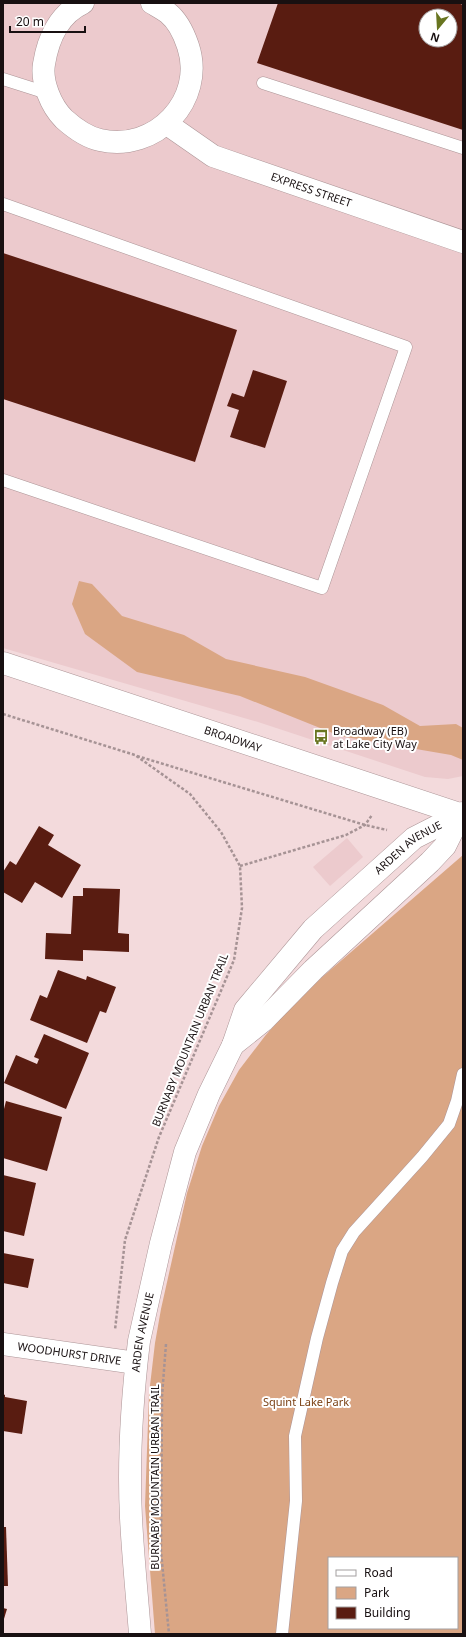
<svg xmlns="http://www.w3.org/2000/svg" width="466" height="1637" font-family="'Noto Sans',sans-serif">
<rect width="100%" height="100%" fill="#f3dadc"/>
<g fill="#eccacd" fill-rule="evenodd">
<path d="M 3,3 L 463,3 L 463,776 L 448,779 L 425,777 L 258,722 L 3,648 ZM 426,16 L 450,16 L 450,40 L 426,40 Z"/>
<polygon points="347,838 363,857 330,886 313,867"/>
</g>
<g fill="#daa684" fill-rule="evenodd">
<polygon points="79,581 92,584 122,616 184,635 226,659 305,677 383,705 420,726 456,724 463,728 463,760 451,755 340,736 240,696 137,672 85,634 72,604"/>
<path d="M 463,855 L 463,1634 L 155,1634 L 145,1506 L 149,1394 L 155,1343 L 161,1309 L 187,1193 L 202,1146 L 219,1106 L 239,1070 L 265,1036 L 298,998 ZM 329,1558 L 457,1558 L 457,1628 L 329,1628 Z"/>
</g>
<g fill="#591c11" fill-rule="evenodd">
<path d="M 278,3 L 458,3 L 463,5 L 463,130 L 257,63 ZM 426,16 L 450,16 L 450,40 L 426,40 Z"/>
<polygon points="3,253 237,330 195,462 3,399"/>
<polygon points="253,370 287,381 265,448 230,437 239,410 227,406 232,393 244,397"/>
<polygon points="39,826 54,835 48,845 81,865 62,898 35,882 22,903 3,892 3,872 10,861 16,865"/>
<polygon points="83,888 120,889 118,933 129,934 129,952 83,950 83,961 45,959 46,933 71,934 73,896 83,896"/>
<polygon points="58,970 86,980 87,976 116,987 106,1013 100,1011 87,1043 30,1020 40,995 47,998"/>
<polygon points="44,1034 89,1053 66,1109 4,1083 16,1055 37,1064 39,1059 34,1057"/>
<polygon points="6,1101 62,1117 47,1171 3,1158 3,1113"/>
<polygon points="3,1175 36,1183 24,1236 3,1231"/>
<polygon points="3,1253 34,1259 28,1288 3,1283"/>
<polygon points="3,1394 5,1395 5,1397 27,1401 22,1434 3,1431"/>
<polygon points="3,1527 6,1527 8,1586 3,1586"/>
<polygon points="3,1608 7,1609 3,1622"/>
</g>
<g fill="none" stroke-linecap="round" stroke-linejoin="round">
<g stroke="#ac9597" stroke-width="13">
<g id="lane">
<polyline points="3,79 47,93"/>
<polyline points="263,83 463,148"/>
<polyline points="3,204 406,347 322,588 3,480"/>
<polyline points="282,1634 296,1501 295,1436 317,1338 332,1283 342,1251 354,1232 422,1157 449,1124 457,1101 463,1074"/>
</g>
</g>
<g stroke="#ac9597" stroke-width="23">
<g id="street">
<path d="M 83,3 C 59,14 48,39 44,64 C 41,82 51,106 64,119 C 74,128 86,137 100,140 C 155,153 206,100 188,46 C 184,34 178,21 168,13 C 163,9 157,6 152,3"/>
<path id="s1" d="M 167,124 L 213,156 L 463,242"/>
<path id="s2" d="M 3,1344 L 136,1363"/>
</g>
</g>
<g stroke="#ac9597" stroke-width="23">
<g id="secondary">
<path id="s3" d="M 3,663 L 463,815"/>
<polyline points="233,1045 263,1021 313,970 430,862 445,846 461,814"/>
<path id="s4" d="M 140,1634 C 137,1595 133,1557 131,1518 C 128,1459 132,1399 139,1341 L 161,1243 L 185,1152 L 209,1094 L 233,1045 L 245,1010 L 313,929 L 414,838 L 463,813"/>
</g>
</g>
<g stroke="#a69395" stroke-width="2.5" stroke-dasharray="3 2" stroke-linecap="butt">
<polyline points="3,714 135,755 190,794 221,832 240,866 242,908 234,960 159,1137 125,1240 115,1330"/>
<polyline points="137,756 365,825 387,830"/>
<polyline points="240,866 346,835 365,825 372,815"/>
<polyline points="166,1344 162,1396 161,1552 169,1634"/>
</g>
<use href="#lane" stroke="#fff" stroke-width="12"/>
<use href="#street" stroke="#fff" stroke-width="22"/>
<use href="#secondary" stroke="#fff" stroke-width="22"/>
</g>
<defs>
<g id="bus-bare" transform="scale(1.2)"><path d="M-5-6H5V4H4V6H2V4H-2V6H-4V4H-5ZM-3.5-4V0h7V-4ZM-3.5 1.2v1.5H-2V1.2ZM2 1.2v1.5H3.5V1.2Z" fill="#687520" stroke="#fff" stroke-width="2.5" paint-order="stroke"/></g>
</defs>
<g fill-rule="evenodd">
<use href="#bus-bare" x="321" y="737"/>
</g>
<g text-anchor="middle" stroke-width="4" stroke-linejoin="round" paint-order="stroke">
<g font-size="11" fill="#181011" stroke="#fff">
<text dy="4" stroke="none"><textPath href="#s1" startOffset="160">EXPRESS STREET</textPath></text>
<text dy="4" stroke="none"><textPath href="#s3" startOffset="242">BROADWAY</textPath></text>
<text dy="4" stroke="none"><textPath href="#s4" startOffset="874">ARDEN AVENUE</textPath></text>
<text transform="translate(190 1040) rotate(-68)" y="4">BURNABY MOUNTAIN URBAN TRAIL</text>
<text dy="4" stroke="none"><textPath href="#s4" startOffset="303">ARDEN AVENUE</textPath></text>
<text dy="4" stroke="none"><textPath href="#s2" startOffset="67">WOODHURST DRIVE</textPath></text>
<text transform="translate(155 1477) rotate(-90)" y="4">BURNABY MOUNTAIN URBAN TRAIL</text>
</g>
<g font-size="11" fill="#181011" stroke="#fff" text-anchor="start">
<text x="333" y="735">Broadway (EB)<tspan x="333" dy="13">at Lake City Way</tspan></text>
</g>
<g font-size="11" fill="#7b4114" stroke="#fff">
<text x="306" y="1406">Squint Lake Park</text>
</g>
</g>
<rect width="466" height="1637" fill="none" stroke="#181011" stroke-width="8"/>
<rect x="328" y="1557" width="130" height="72" fill="#ffffff" stroke="#a39fa0"/>
<rect x="336" y="1570" width="20" height="6" fill="#ffffff" stroke="#a39fa0"/>
<text x="364" y="1577" font-size="12" fill="#181011">Road</text>
<rect x="336" y="1587" width="20" height="12" fill="#daa684" stroke="#a39fa0"/>
<text x="364" y="1597" font-size="12" fill="#181011">Park</text>
<rect x="336" y="1607" width="20" height="12" fill="#591c11" stroke="#a39fa0"/>
<text x="364" y="1617" font-size="12" fill="#181011">Building</text>
<g transform="translate(438 28) rotate(198)"><circle r="19" fill="#ffffff" stroke="#a39fa0"/>
<path d="M0-3L7 15L0 10L-7 15Z" fill="#687520"/>
<text y="-6" font-size="11" font-weight="bold" text-anchor="middle" fill="#181011">N</text>
</g>
<path d="M10 26v6h75v-6" fill="none" stroke="#181011" stroke-width="2"/>
<text x="16" y="26" font-size="12" fill="#181011" stroke="#ffffff" stroke-width="3" paint-order="stroke">20 m</text>
</svg>
